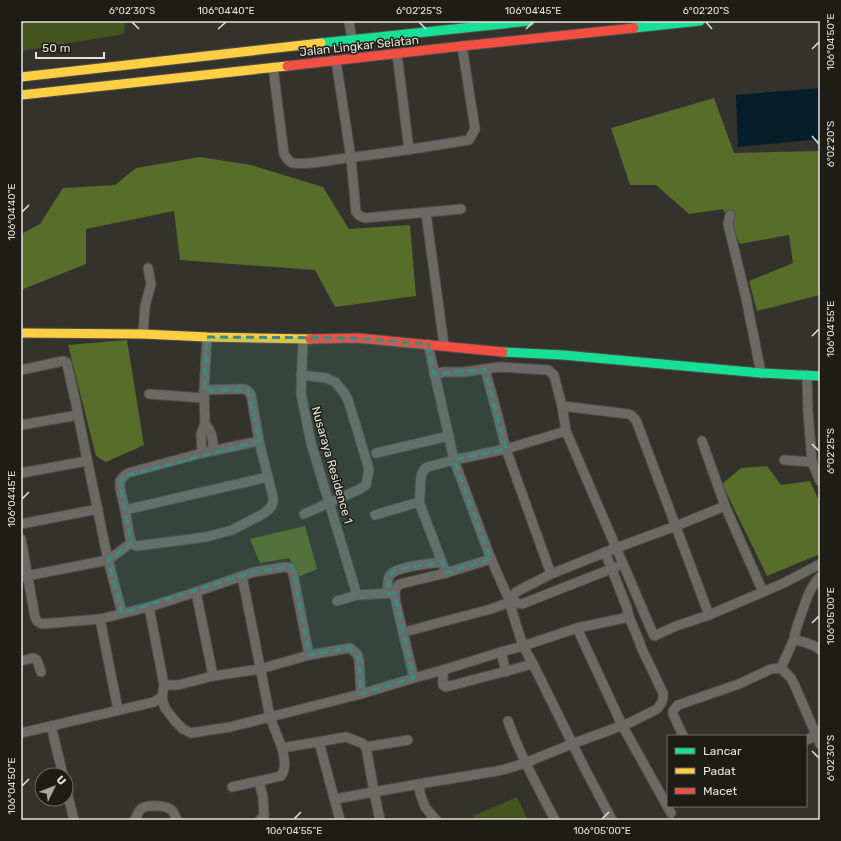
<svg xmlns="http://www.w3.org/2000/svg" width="841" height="841" font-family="Rubik,sans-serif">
<rect width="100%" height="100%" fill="#34322c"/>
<g fill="#43541c">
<polygon points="21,21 125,21 124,34 21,51"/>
<polygon points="517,797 528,820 476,820 473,816"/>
</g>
<g fill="#576d29">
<polygon points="714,98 734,153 820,151 820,295 757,311 749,281 793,263 789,235 740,244 723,209 689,214 656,185 630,185 611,128"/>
<polygon points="200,157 251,165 323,187 349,229 410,225 416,296 335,307 315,270 180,260 174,211 86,229 86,264 21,290 21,234 40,224 63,188 115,185 136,168"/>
<polygon points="127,340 144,445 106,462 96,456 68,345"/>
<polygon points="767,466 781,485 810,481 820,503 820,554 767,576 722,484 741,468"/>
<polygon points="305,526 317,569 295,578 290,558 260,563 250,539"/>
</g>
<polygon fill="#061e2a" points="820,88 820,139 738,147 736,95"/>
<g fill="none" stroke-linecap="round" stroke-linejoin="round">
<g stroke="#504e48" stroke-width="11">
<g id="street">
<polyline points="349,21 352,40"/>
<polyline points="397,54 409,150"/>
<path d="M 336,61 L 351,158 L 356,212 C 359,216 361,217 365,218 L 461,209"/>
<path d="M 273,67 L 284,154 C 287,158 288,162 293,163 C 301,165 329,161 339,159 C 382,154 426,147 469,140 L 475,129 L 462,46"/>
<polyline points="426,213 444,345"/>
<polyline points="730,215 728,224 746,298 761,373"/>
<polyline points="143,334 145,306 151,284 148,268"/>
<polyline points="303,339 301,394 311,443 357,595"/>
<polyline points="428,344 454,460 491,559 510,602 511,608 523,646 533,664 583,765 612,820"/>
<polyline points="21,370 63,361 66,362 67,364 76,404 78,415 108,560 122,613"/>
<polyline points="434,374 443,372 464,372 485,369"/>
<polyline points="301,375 326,378 335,382 341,389 345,394 348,400 369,469 366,485 358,490 304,514"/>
<path d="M 204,390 L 241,389 C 246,389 248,390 251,395 L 259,441 L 273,497 L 273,502 L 271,507 L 267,511 L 263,514 L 232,530 L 206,537 L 137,546 L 133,545 L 130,538 L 125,510 L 120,488 L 120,481 L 124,476 L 128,473 L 202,453 L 259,441"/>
<polyline points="149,394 204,398"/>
<polyline points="562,406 628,414 631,415 636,420 709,615"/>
<path d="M 205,424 C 213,433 213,440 213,451"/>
<polyline points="21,425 78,415"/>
<polyline points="702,441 725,506 763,592"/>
<polyline points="202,453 201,434 205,424 204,390 207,337"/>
<polyline points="376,453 449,436"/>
<polyline points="784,460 812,462 808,412 807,375"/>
<polyline points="812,462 820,481"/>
<polyline points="21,473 87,461"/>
<polyline points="419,502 446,573"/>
<polyline points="125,510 268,477"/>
<path d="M 375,515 L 419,502 C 422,490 417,474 427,467 L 454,460 L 506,449 L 566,431"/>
<polyline points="21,524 98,509"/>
<path d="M 21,539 L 35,617 L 37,621 L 42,624 L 100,619 L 149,607 L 196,592 L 254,572 L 285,567 C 289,567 292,569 293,573 L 309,655"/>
<polyline points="551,574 506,449 498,417 485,369 500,367 548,370 554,375 562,406 566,431 654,636 676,626 709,615 784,583 820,564"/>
<polyline points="242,576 270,717 282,748 346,737 362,743 366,747 374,792 419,784 420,793 425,807 436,820"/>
<polyline points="21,577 108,560 131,543"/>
<path d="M 820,577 C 809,588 806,601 801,615 C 798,623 795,631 794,639 C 802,642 815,644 820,650"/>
<polyline points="196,592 213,676"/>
<path d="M 388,593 C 388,587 386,581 390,575 C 397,566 430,564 442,562"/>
<polyline points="337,601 357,595 395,593"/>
<polyline points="510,602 516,592 551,574 616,548 676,526 725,506"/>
<polyline points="149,607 164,685"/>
<polyline points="100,619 118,710"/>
<polyline points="577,628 622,725 671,813"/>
<polyline points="404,632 491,609 510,602 522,604 616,567"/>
<polyline points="794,639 781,668 791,678 795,686 820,744"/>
<polyline points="501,652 506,672"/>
<polyline points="21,661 33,658 37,660 41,672"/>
<polyline points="443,670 443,685 446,687 533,664"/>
<path d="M 414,678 L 396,603 C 395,596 393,588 400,584 L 446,573 L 491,559"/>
<polyline points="162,697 163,702 165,708 175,721 183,729 191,733 230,727 270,717 361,694 414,678 443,670 501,652 523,646 577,628 629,617 627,608 605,552"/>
<path d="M 508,721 C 520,755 538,787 555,820"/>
<polyline points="51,726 63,775"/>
<polyline points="21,733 154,702 162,697 164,685 178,685 213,676 260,669 309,655 350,648 357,654 359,660 361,694"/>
<polyline points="683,736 673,714 673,711 678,705 739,684 771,669 781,668"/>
<polyline points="806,740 816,736"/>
<polyline points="319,742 340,820"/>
<polyline points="366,747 408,740"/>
<polyline points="259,782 263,797 264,816 260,820"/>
<polyline points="419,784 497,771 506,769 525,763 572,744 629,723 657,709 662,702 663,698 663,693 641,647 640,643 629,617"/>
<path d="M 232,787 L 281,776 C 287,768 284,757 282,748"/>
<polyline points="66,788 74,820"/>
<polyline points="335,799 374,792 380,820"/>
<path d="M 135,819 C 137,816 138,812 140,810 C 145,804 164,805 170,809 C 174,811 175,816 177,820"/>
</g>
</g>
<g stroke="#504e48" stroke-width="11">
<g id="fast">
<polyline points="634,28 700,21"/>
<polyline points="321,43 530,21"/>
<polyline points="503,352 563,355 761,373 820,376"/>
</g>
</g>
<g stroke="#504e48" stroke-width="11">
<g id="slow">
<polyline points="21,77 321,43"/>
<polyline points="21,95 287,66"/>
<polyline points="21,333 143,334 207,337 310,339"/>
</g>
</g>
<g stroke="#504e48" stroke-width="11">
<g id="jam">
<polyline points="287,66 462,46 634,28"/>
<polyline points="310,339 358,338 503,352"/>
</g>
</g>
<use href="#street" stroke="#6b6965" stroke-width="9"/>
<use href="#fast" stroke="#16e098" stroke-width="9"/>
<use href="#slow" stroke="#ffcf43" stroke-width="9"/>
<use href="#jam" stroke="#f24e42" stroke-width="9"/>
</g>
<path fill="#3a8c84" fill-opacity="0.2" stroke="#3a8c84" stroke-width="3" stroke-dasharray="8 5" stroke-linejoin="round" d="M 207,337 L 358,338 L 428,344 L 434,374 L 485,369 L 506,449 L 454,460 L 491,559 L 446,573 L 442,562 L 396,570 L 390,575 L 388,593 L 395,593 L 414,678 L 361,694 L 359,660 L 350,648 L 309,655 L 292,566 L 254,572 L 122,613 L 108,560 L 131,543 L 120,484 L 124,476 L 259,441 L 248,390 L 204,390 Z"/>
<path fill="none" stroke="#e4e3db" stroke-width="1.5" d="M 132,22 L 139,29M 419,22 L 426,29M 706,22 L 712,29M 218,29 L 226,22M 526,29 L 533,22M 812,49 L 819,42M 812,136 L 819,144M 22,212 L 29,205M 812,336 L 819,329M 812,444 L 819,451M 22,499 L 29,492M 812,623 L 819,616M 812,751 L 819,758M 22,786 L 29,779M 294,819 L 301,812M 602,819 L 609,812"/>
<g text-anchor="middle" stroke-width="3" stroke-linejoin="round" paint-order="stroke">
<g font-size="12" fill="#e4e3db" stroke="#1d1c16">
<text transform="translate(359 46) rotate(-6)" y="4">Jalan Lingkar Selatan</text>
<text transform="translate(332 465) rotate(74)" y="4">Nusaraya Residence 1</text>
</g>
</g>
<rect width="841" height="841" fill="none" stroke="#1d1c16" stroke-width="44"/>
<rect x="667" y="735" width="140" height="72" fill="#1d1c16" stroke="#6d6c65"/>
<rect x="675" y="748" width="20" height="6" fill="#16e098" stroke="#6d6c65"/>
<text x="703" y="755" font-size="12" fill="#e4e3db">Lancar</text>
<rect x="675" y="768" width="20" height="6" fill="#ffcf43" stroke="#6d6c65"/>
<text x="703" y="775" font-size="12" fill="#e4e3db">Padat</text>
<rect x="675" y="788" width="20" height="6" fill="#f24e42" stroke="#6d6c65"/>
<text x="703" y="795" font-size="12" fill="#e4e3db">Macet</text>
<g transform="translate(54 787) rotate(47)"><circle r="19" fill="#1d1c16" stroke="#6d6c65"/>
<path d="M0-3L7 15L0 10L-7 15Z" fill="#a6a59e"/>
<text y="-6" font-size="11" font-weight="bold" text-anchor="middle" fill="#e4e3db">U</text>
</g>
<path d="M36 52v6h68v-6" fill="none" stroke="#e4e3db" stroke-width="2"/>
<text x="42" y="52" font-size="12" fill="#e4e3db" stroke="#1d1c16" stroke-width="3" paint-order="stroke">50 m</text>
<rect x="22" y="22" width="797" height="797" fill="none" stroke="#e4e3db" stroke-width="1.5"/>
<g font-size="10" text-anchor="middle" fill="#e4e3db">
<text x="132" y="14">6°02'30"S</text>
<text x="226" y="14">106°04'40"E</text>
<text x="419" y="14">6°02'25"S</text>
<text x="533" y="14">106°04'45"E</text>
<text x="706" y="14">6°02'20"S</text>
<text transform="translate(830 42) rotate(-90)" y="4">106°04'50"E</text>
<text transform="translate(830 144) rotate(-90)" y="4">6°02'20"S</text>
<text transform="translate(11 212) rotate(-90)" y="4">106°04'40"E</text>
<text transform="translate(830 329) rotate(-90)" y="4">106°04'55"E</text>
<text transform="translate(830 451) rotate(-90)" y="4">6°02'25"S</text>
<text transform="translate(11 499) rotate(-90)" y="4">106°04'45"E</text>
<text transform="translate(830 616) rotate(-90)" y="4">106°05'00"E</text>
<text transform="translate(830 758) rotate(-90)" y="4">6°02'30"S</text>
<text transform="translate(11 786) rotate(-90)" y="4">106°04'50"E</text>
<text x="294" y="834">106°04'55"E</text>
<text x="602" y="834">106°05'00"E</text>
</g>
</svg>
